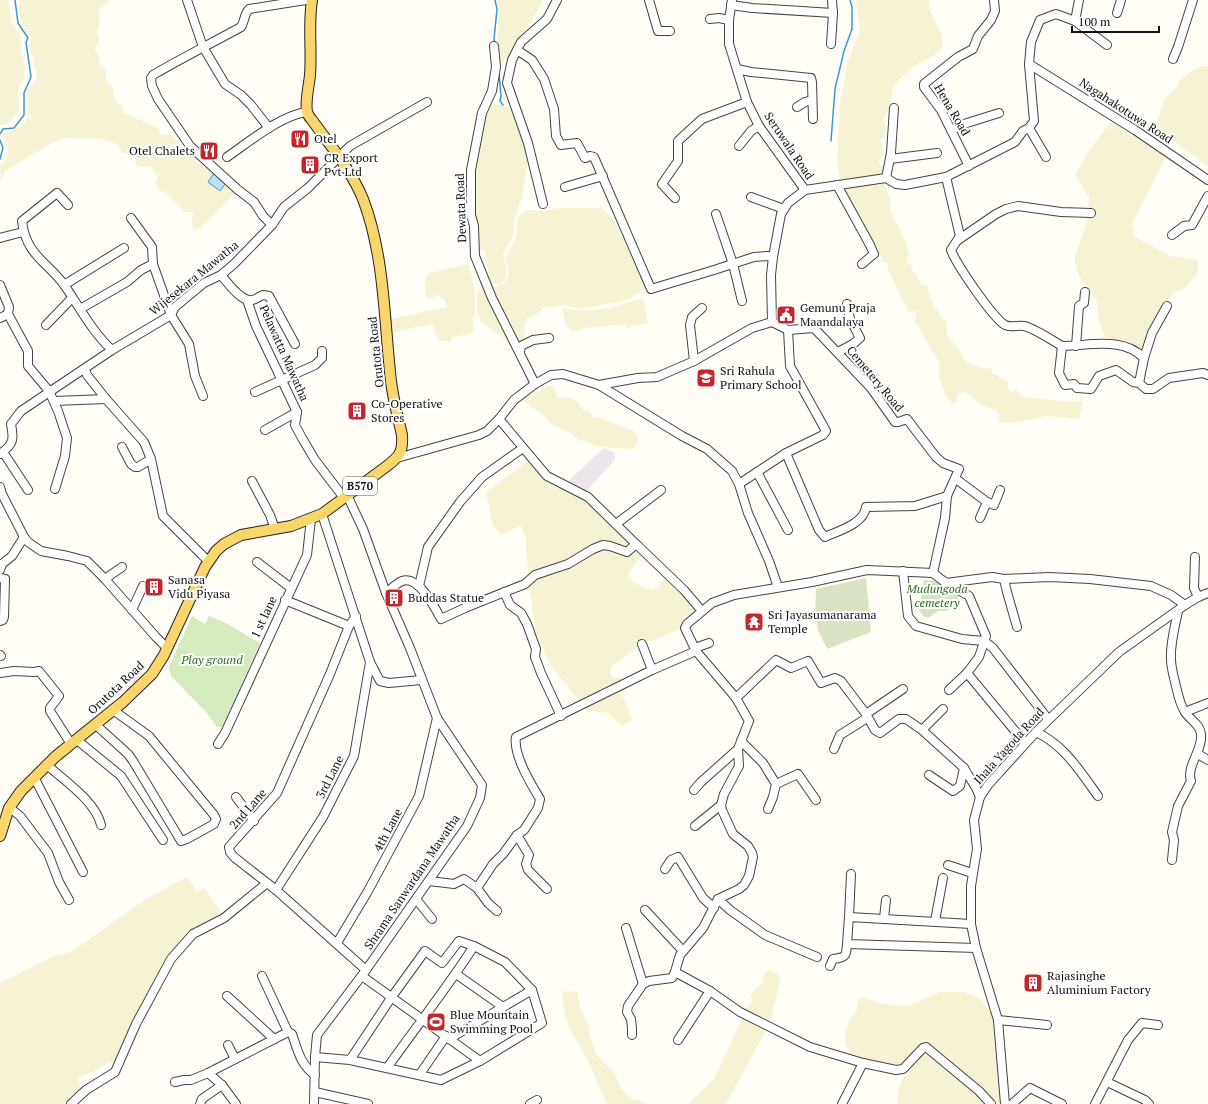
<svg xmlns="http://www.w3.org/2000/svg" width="1208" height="1104" font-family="'PT Serif',serif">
<rect width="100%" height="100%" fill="#fffdf5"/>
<polygon fill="#eee6ef" points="604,448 615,453 615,460 585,492 567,482"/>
<g fill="#f6f3d4">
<polygon points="0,0 8,0 12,23 15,26 17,32 20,32 21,42 20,47 25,68 24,79 19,86 18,102 19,104 18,113 15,114 7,125 0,125"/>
<polygon points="20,0 110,0 100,8 98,16 100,24 97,30 99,40 95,51 100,57 98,63 106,70 106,80 114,90 113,97 118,104 123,105 123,113 159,128 160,136 169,134 178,140 178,146 191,155 195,161 222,177 231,185 235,193 201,228 193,229 192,220 194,212 185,212 169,196 160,190 155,183 158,179 151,166 138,167 135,162 137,155 123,153 117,144 100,139 64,138 52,143 5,171 1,180 0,165 3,164 7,156 8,149 3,139 3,134 18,129 28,119 27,90 36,80 37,75 36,69 33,69 34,62 29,45 31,39 29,33 24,29 22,22 19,7"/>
<polygon points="497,0 543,0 534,17 512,47 509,58 502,62 497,45 499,14"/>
<polygon points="856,0 929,0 929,8 941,34 943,44 941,49 936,54 914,66 895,84 892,91 891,102 884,120 886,127 884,137 880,141 883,147 880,150 883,154 879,162 881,166 886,165 884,180 885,187 891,200 889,204 892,214 906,242 909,255 907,260 908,263 911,264 912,270 918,277 921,285 927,284 929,295 934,305 935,309 939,310 939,316 946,321 947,335 960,351 963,358 967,363 982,368 992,369 992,374 998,375 1000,378 1008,381 1008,389 1013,392 1016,390 1024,397 1058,401 1083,402 1079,419 1047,416 1011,423 998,422 999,414 996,410 982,405 967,393 963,392 957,396 955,405 945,395 938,373 940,369 940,364 915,321 917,310 908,312 887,267 889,263 884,263 881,261 881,256 877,254 868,232 842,188 837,162 840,105 848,61 860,31"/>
<polygon points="1202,66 1208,66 1208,165 1207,166 1179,145 1154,130 1165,98 1176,88 1180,80 1188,73"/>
<polygon points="486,104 503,105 510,108 516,115 528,161 521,200 515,219 512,240 507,246 503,255 506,265 506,277 501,284 490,284 485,251 476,249 473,162"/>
<polygon points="1111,122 1166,157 1132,224 1134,236 1172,257 1181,257 1198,260 1198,272 1185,288 1174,293 1160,310 1141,350 1135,346 1113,340 1104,336 1098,317 1097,300 1085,286 1079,276 1074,259 1087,222 1089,197 1075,175 1090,149"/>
<polygon points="560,208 602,208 614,221 634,259 646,288 631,298 612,303 579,309 564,305 543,308 538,314 527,319 524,324 525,340 512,344 481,322 477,310 477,291 501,285 507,280 509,275 506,257 516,238 518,216 528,210 544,211"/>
<polygon points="469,264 475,294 475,315 472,319 474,326 473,332 466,335 452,337 450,343 447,341 439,341 435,334 434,325 417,327 400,331 393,335 391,319 447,307 445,300 438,295 428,299 425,293 425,279 429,273"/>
<polygon points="643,298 648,322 645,324 632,325 629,328 626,328 627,324 583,328 578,331 571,330 565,323 562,308 584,311 611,308"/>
<polygon points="546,386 552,386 555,388 557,398 568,397 576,401 585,411 589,411 594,418 598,417 633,431 638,437 635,448 625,449 598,446 577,439 569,432 554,426 542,414 522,400 525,397 540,391"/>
<polygon points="529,460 534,468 549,481 593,504 642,553 628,575 629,578 642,587 652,590 658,587 666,576 700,611 683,628 652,641 645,641 611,667 610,674 613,678 619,677 627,682 628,686 627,689 621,694 626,702 632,720 622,726 608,713 587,711 550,665 535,630 530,590 526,548 526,538 521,525 501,535 493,526 486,492"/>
<polygon points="187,877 197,892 204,888 222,914 192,929 167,958 116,1065 109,1062 99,1069 77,1078 83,1092 70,1104 0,1104 0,983 54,956 71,952 146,899"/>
<polygon points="770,969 778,975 781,981 779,985 776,1000 769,1025 726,1104 688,1104 714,1079 747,1008 750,1006 752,1000 751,996 752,992 763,982 764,974"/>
<polygon points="562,991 578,992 579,1004 589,1028 590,1036 596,1054 615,1074 621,1088 628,1096 633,1100 640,1100 646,1104 607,1104 589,1063 568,1025 564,1010"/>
<polygon points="939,992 965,992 979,998 991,1013 998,1042 1001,1104 897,1104 898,1090 903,1079 913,1067 867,1060 853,1055 846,1046 845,1036 847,1027 849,1020 856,1013 858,1000 861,997 883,1004 909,1006"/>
</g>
<polygon fill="#d5ebbd" points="192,616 205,624 209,616 224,622 260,643 223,727 217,727 207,713 171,676 169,667"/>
<g fill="#d9e3c4">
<polygon points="866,578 871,632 827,649 818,630 815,615 816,589"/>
<polygon points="924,580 960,584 957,603 946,611 938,611 928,618 923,616 919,610"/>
</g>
<g fill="#b9e0f7" stroke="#3f96cf">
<polygon points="214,173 226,183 220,191 208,182"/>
<polygon points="432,1016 443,1023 440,1027 430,1020"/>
</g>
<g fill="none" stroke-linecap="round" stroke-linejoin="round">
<g stroke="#3f96cf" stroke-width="1.5">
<polyline points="495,44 494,39 497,9 495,0"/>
<polyline points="499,73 501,96 500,101 503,105"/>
<polyline points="0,134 3,129 14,128 24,115 24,93 31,77 26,42 28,38 18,23 15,0"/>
<polyline points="0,140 3,148 0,159"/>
<polyline points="831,141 835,89 844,51 852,29 852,7 850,0"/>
</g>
<g stroke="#444" stroke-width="10">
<g id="minor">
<polyline points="187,0 203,47 225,84 241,95 251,105 269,128"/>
<polyline points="649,0 658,31 670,31"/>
<polyline points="732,0 729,20 729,44 747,102 759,126 805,190"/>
<polyline points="832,0 833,13"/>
<polyline points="731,5 752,8 833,13 831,44"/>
<polyline points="1117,13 1121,0"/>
<polyline points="710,19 719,18 729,20"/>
<polyline points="1075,21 1107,45"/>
<polyline points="494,46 496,67 492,91 482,113 471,170 471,215 474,226 475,256 492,298 535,384"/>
<polyline points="517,50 532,60 544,79 554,109 556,136 561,145 577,143 585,158 590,156 594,157 651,289 714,270 754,257 767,256 773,257"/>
<polyline points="1173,59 1178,47 1193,0"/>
<polyline points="1029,64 1135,130 1208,180"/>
<polyline points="737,69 751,72 811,78 812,82 813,119"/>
<polyline points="797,107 805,102 812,100"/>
<polyline points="1029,128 1046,157"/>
<polyline points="951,130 967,123 999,113"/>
<polyline points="739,146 751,131 759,126"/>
<path d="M 227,157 C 249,142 281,115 307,112"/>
<polyline points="890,159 937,153"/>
<polyline points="969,166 941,110 924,87 924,84 958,57 973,49 978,36 991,20 995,11 994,0"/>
<path d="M 946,177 L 960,236 L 951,250 C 956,264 993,318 1005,325 C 1011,328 1017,325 1024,326 C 1034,328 1053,341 1062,346"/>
<polyline points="886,178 891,153 894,108"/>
<polyline points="837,185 870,245 874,254 862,264"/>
<polyline points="565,187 603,176"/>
<polyline points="751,197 784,209"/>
<polyline points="675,198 662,184 678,161 678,141 702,119 747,102"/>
<polyline points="543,204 528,143 507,83 512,60 521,42 547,19 557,0"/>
<path d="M 68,205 L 57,193 L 22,221 C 26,256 48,262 65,286 C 80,308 93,333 112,350"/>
<polyline points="716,214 733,264 742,301"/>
<polyline points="131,218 152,247 153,264 171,315 189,344 195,376 203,396"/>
<path d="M 272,225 L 263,216 L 254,202 L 237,189 L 190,146 L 158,99 L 152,86 L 151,78 L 153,75 C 182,58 212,43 241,27 C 245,21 244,14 249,9 L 306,0 L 312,1"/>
<polyline points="1172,235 1184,226 1192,225 1208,196"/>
<polyline points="0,238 23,232"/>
<polyline points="958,240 996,214 1006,209 1018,206 1061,212 1091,213"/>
<path d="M 221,275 C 227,282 241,302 252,300 C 255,300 260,296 263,295 L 269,296 L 295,344"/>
<polyline points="0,285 9,307 8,314 28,351 28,366 49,391 58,411 67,438 65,456 55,489"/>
<polyline points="64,285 124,248"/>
<polyline points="247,300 256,326 297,412 295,425 302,438 315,460 344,498"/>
<polyline points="1167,306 1152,333 1144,358 1139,383 1146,389 1153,389 1169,378 1203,373 1208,375"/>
<polyline points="80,309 127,282 141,270 153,264"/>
<polyline points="0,318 8,314"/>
<polyline points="772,322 771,275 773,257 781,214 788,203 805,190 886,178 896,184 905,185 946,177 1015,142 1023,131 1029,128 1034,121 1029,64 1031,42 1040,20 1056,14 1075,21 1079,0"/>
<polyline points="772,322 788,330 814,328 871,388 895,422 898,422 907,419 936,457 943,463 959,469 947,496 945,518 933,573"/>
<polyline points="46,325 72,298"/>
<polyline points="1076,346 1079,306 1084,303 1085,292"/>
<polyline points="520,352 521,346 533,340 549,338"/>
<polyline points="838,352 853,344 860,338 850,319 847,304"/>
<polyline points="694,361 690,325 692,317 702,308"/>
<polyline points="85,370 87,375 106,399 144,442 151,459 163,516 209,562"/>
<path d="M 1139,383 L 1133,382 L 1116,370 L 1099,376 L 1091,389 L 1077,388 L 1074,384 L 1065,385 L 1059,373 L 1062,346 C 1090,346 1122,336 1144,358"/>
<polyline points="599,385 638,378 657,377 694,361 752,328 772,322"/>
<polyline points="255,392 315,365 322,358 322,351"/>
<polyline points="54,401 106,399"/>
<polyline points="499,419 547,476 588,497 636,544"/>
<polyline points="265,430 297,412"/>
<polyline points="122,447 131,464 135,467 138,467 151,459"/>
<polyline points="3,452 28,490"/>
<path d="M 786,453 L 819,530 L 825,537 C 838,531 864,524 866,507 L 915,506 L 947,496"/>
<path d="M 0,454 C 14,444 14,439 11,424 L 21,411 L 112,350 L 171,315 L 175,307 L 204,283 L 221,275 L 234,264 L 272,225 L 284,207 L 308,188 L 350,146 L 427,102"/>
<polyline points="397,458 479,435 487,431 499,419 514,400 535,384 551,375 563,374 599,385 682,436 707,449 732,471 739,484 748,513 769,561 778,587"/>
<polyline points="757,472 788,530"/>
<polyline points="956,479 987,502 994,505 1000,490"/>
<polyline points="252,481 270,515 275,529"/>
<polyline points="739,484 786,453 823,435 826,431 790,366 788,330"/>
<polyline points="0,487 2,494 24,537 28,542 41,551 68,556 87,561 105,579 156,637 167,648"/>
<polyline points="322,514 370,662 380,681 389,683 421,680"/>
<polyline points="980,518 987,502"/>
<polyline points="616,524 661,490"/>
<polyline points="1195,557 1194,588 1198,597"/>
<polyline points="257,562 291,588"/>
<polyline points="0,570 2,564 12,556 24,537"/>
<polyline points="903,571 908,616 916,626 962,639 984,641 993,648 1048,719"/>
<polyline points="0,578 5,579 4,617 3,620 0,621"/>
<polyline points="105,579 122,567"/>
<polyline points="1004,579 1007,592 1017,627"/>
<polyline points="946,583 969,596 986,636 979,657 967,673 949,690"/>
<polyline points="419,586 428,547 460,502 482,477 523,448"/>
<polyline points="504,592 510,605 521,613 527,624 536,649 535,657 541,673 561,716"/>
<path d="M 386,593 C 391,589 397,583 402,581 C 419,575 435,608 441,619 L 467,607 L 525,584 L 535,575 L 568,564 L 593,549 L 603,545 L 610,546 L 627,552 L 636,544 L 684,590 L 702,611"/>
<polyline points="285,600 349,626"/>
<polyline points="132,610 143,586"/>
<polyline points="356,616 349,626 330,674 277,793 229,847 230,852 234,857 276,890 366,970"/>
<polyline points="642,644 652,670"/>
<polyline points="695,648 709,643"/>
<polyline points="0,655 1,656"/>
<polyline points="0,673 14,671 34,672 39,671 59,696 50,708 50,711 71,744"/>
<polyline points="967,673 1025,743"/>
<polyline points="736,698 776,660 791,668 808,661 821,683 835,678 841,681 866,714 875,730 880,733 899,719 906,719 922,730 943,709"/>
<polyline points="1185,712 1208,703"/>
<polyline points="866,714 903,689"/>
<polyline points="96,725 128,754 133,761 181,841 187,839 214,824 216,819 214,815 149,736 113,710"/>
<polyline points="922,730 964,768 976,788 980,797"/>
<path d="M 1036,732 C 1064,745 1080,771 1098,796"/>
<polyline points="77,740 121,776 163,840"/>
<polyline points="741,741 763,763 776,784 773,797 768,809"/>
<polyline points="218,744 225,733 307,555 311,519"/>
<polyline points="834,749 840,735 867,718"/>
<polyline points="1198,754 1208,760"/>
<path d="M 47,765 C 65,781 96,802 101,825"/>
<polyline points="929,775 953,791 960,786 964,768"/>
<polyline points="34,777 83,872"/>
<polyline points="776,784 798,774 816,800"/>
<polyline points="694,790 701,782 738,749"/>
<polyline points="236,797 254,821"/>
<polyline points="9,807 20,816 48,853 59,882 69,900"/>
<polyline points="695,826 721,805"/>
<polyline points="517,835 529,855 526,864 528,870 547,889"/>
<path d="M 1172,860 L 1174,840 L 1172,832 L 1178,806 L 1191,781 C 1186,766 1203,750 1201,734 C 1200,724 1190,720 1185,712 C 1180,705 1178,695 1176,686 C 1174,678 1171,668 1171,659 C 1170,643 1175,627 1178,611"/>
<polyline points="948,865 972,873"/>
<polyline points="665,869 671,860 678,857 703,898 714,908"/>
<polyline points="429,881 454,884 464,879 477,888 488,903 497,911"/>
<path d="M 477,888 L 493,864 L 503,854 L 517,835 L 524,830 L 538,808 L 540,799 C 531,784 513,755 516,737 L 652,670 L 696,651"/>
<polyline points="276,890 323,817 354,756 370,662"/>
<polyline points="416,899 432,919"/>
<polyline points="718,899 730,910 765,935 817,957"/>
<polyline points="645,910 683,951"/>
<polyline points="849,917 851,874"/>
<polyline points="884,918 886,900"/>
<polyline points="935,921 943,878"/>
<polyline points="971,924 849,917 847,944 976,948"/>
<polyline points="626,928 643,984"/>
<polyline points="337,943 368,891 419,796 437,718"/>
<path d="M 830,966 L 833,959 C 846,957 846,957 847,944"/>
<polyline points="675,972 710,991 740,1012 810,1047 863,1063 896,1070 903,1069 923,1048 926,1047 979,1091 991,1104"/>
<polyline points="456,974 503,1007"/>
<polyline points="262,976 288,1032"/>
<polyline points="362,976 480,1061"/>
<polyline points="227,996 274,1039"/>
<polyline points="998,1020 1047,1025"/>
<polyline points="632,1035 632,1029 631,1019 627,1012 628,1006 643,984 649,981 672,978 675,972 680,955 703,928 718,899 739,889 744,885 749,876 753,857 752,853 748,846 733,834 722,810 721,805 724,794 739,766 738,749 749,721 736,698 696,651 685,628 687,624 712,603 734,595 812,582 867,570 933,573 946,583 992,577 1004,579 1049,577 1090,579 1151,586 1171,595 1185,605"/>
<polyline points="449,1039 532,990"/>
<polyline points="678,1040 710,991"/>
<polyline points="228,1045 235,1059"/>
<polyline points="315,1057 350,1060 441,1080 480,1061 542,1023 532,990 505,962 474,946 459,941 442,963 425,951 391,998 350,1060"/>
<path d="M 387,1068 C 416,1027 447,988 474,946"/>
<polyline points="208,1073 222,1085 236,1104"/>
<polyline points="420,1074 446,1036"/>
<path d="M 175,1082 L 184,1080 L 191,1080 L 208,1073 L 288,1032 L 292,1034 C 298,1051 300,1064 315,1075"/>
<polyline points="1107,1082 1145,1100 1149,1104"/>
<polyline points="315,1092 368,1104"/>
<polyline points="71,1104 86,1090 115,1072 136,1024 171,959 193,934 224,918 267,883"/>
<polyline points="200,1104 202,1099 222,1085"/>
<polyline points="314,1104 315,1057 317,1035 366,970 467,826 480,798 482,785 437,718 410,648 386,593 363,529 347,495"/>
<polyline points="530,1104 537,1100"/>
<polyline points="842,1104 863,1063"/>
<polyline points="1005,1104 998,1020 976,948 971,924 971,886 977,849 974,820 980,797 988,785 1036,732 1119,652 1185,605 1198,597 1208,593"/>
<polyline points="1012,1104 1030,1088 1062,1104"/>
<polyline points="1095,1104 1128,1040 1142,1023 1158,1025"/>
</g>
</g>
<g stroke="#222" stroke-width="12">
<path id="major" d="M 0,836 L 9,808 L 21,791 L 55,757 L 123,702 L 152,674 L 164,655 L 205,567 L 216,551 L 224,544 L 241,535 L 291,526 L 322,514 L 387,466 C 400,456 403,452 402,435 C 398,417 393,399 391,381 C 384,321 385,257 363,199 C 351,170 330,145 312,120 C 310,118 308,115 307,112 C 305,100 309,86 310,75 C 312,50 308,25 312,0"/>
</g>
<use href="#minor" stroke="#fff" stroke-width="8"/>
<use href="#major" stroke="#f9d66b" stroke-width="10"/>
</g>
<defs>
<g id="restaurant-square" transform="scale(1)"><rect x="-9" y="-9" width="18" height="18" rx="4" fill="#c4262e" stroke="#fff"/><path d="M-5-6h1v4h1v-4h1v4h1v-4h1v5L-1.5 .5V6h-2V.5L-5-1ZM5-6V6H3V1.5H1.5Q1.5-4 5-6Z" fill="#fff"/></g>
<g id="building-square" transform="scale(1)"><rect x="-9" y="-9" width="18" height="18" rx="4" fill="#c4262e" stroke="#fff"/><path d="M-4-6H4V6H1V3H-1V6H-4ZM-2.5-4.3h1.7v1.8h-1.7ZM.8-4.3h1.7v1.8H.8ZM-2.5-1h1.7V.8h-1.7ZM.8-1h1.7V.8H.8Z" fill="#fff"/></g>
<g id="civic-square" transform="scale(1)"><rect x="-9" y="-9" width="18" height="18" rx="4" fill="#c4262e" stroke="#fff"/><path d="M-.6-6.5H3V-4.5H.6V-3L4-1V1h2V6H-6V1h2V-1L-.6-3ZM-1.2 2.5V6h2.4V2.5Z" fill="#fff"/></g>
<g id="school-square" transform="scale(1)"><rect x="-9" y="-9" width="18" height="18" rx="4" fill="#c4262e" stroke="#fff"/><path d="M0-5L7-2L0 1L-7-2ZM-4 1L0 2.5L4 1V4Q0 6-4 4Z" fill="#fff"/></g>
<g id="temple-square" transform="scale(1)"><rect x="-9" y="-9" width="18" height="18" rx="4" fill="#c4262e" stroke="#fff"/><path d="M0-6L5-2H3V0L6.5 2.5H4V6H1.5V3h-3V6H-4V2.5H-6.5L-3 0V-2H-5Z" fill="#fff"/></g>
<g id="stadium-square" transform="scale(1)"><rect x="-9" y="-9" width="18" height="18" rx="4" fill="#c4262e" stroke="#fff"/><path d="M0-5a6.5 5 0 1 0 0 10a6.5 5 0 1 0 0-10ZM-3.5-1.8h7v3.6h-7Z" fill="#fff"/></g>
</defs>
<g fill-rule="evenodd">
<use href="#restaurant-square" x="300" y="139"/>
<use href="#restaurant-square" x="209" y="151"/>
<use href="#building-square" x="310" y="165"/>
<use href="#civic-square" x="786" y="315"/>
<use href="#school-square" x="706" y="378"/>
<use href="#building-square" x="357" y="411"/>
<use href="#building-square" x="154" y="587"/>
<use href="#building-square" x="394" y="598"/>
<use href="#temple-square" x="754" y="622"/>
<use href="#building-square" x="1033" y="983"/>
<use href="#stadium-square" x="436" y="1022"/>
</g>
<g text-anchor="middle" stroke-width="4" stroke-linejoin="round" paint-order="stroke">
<rect fill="#fff" stroke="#585858" stroke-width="1" x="343" y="477" width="34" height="18" rx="3"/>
<g font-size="11" font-weight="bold" fill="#111">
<text x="360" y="490">B570</text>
</g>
<g font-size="12" fill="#111" stroke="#fff">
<text transform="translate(952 110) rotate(59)" y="4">Hena Road</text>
<text transform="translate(1126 111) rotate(33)" y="4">Nagahakotuwa Road</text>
<text transform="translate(789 146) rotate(56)" y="4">Seruwala Road</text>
<text transform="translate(461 208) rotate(-92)" y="4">Dewata Road</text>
<text transform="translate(194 278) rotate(-39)" y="4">Wijesekara Mawatha</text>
<text transform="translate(376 352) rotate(-96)" y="4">Orutota Road</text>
<text transform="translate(284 353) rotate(66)" y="4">Pelawatta Mawatha</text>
<text transform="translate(875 379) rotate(50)" y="4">Cemetery Road</text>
<text transform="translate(264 617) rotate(-65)" y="4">1 st lane</text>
<text transform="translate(116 688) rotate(-43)" y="4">Orutota Road</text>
<text transform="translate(1009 746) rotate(-48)" y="4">Ihala Yagoda Road</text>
<text transform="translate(330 777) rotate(-63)" y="4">3rd Lane</text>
<text transform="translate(248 809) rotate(-49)" y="4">2nd Lane</text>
<text transform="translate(388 830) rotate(-62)" y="4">4th Lane</text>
<text transform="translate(412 882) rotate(-56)" y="4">Shrama Sanwardana Mawatha</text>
</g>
<g font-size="12" fill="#111" stroke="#fff" text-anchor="start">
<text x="314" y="143">Otel</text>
<text x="195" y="155" text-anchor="end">Otel Chalets</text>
<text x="324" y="162">CR Export<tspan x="324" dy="14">Pvt Ltd</tspan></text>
<text x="800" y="312">Gemunu Praja<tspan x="800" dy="14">Maandalaya</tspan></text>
<text x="720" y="375">Sri Rahula<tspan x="720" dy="14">Primary School</tspan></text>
<text x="371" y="408">Co-Operative<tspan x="371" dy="14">Stores</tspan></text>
<text x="168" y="584">Sanasa<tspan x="168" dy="14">Vidu Piyasa</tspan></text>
<text x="408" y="602">Buddas Statue</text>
<text x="768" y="619">Sri Jayasumanarama<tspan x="768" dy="14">Temple</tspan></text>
<text x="1047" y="980">Rajasinghe<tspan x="1047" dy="14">Aluminium Factory</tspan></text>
<text x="450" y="1019">Blue Mountain<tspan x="450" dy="14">Swimming Pool</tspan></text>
</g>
<g font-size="12" font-style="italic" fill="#2f6b1f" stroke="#fff">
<text x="937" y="593">Mudungoda<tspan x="937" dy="14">cemetery</tspan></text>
<text x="212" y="664">Play ground</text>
</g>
</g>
<path d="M1072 26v6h87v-6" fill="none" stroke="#111111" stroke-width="2"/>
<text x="1078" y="26" font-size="12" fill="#111111" stroke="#ffffff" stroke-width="3" paint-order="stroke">100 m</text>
</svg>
